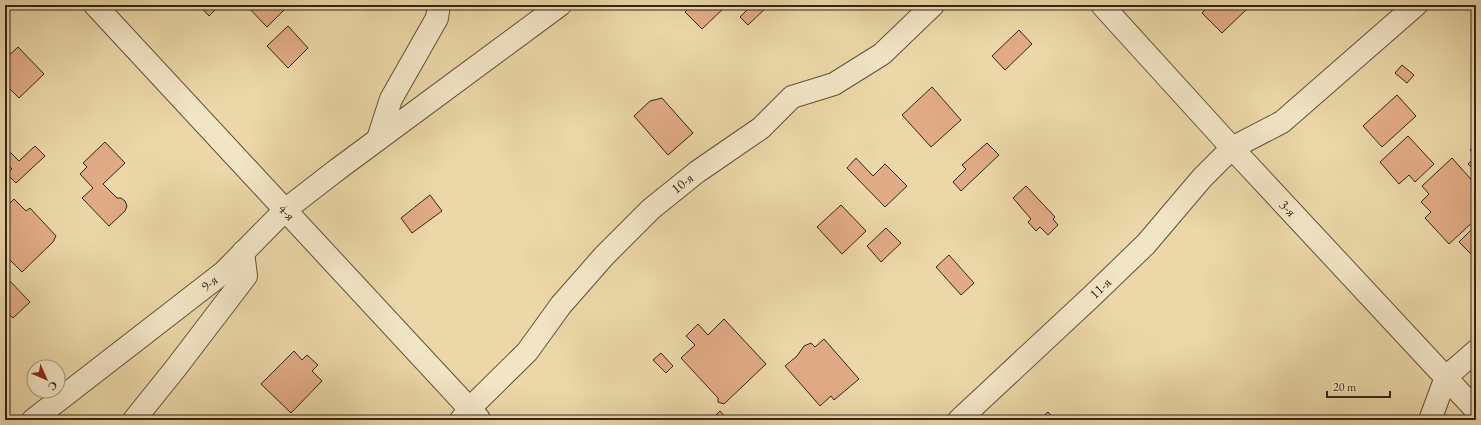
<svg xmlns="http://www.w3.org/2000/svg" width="1481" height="425" font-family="'EB Garamond',serif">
<rect width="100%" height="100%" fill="#ebd7a7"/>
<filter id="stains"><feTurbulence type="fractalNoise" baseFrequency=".005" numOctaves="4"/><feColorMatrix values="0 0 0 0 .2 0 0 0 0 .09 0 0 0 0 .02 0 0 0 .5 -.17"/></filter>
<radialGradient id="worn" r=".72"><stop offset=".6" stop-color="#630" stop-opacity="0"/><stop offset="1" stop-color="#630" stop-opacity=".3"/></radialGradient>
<g fill="#e1ab85" stroke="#322517">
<polygon points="199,5 212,5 216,9 209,16"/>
<polygon points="246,5 289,5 267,27"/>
<polygon points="692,5 727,5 702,29 685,12"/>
<polygon points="742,5 769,5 748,25 740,17 747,10"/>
<polygon points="1210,5 1251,5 1222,33 1202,13"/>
<polygon points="288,26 308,48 288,68 267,46"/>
<polygon points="1019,30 1032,44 1005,70 992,56"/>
<polygon points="18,47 44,74 19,98 5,84 5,59"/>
<polygon points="1402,65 1414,75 1407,83 1395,73"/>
<polygon points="932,87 961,120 931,147 902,115"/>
<polygon points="1397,95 1416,116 1382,147 1363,126"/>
<polygon points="662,98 693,133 668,155 634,116 650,101"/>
<polygon points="1408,136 1434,164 1415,182 1409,175 1399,184 1380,162"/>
<polygon points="105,142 125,163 103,184 117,198 121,198 125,201 127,206 125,211 109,226 82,198 93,188 80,174 87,167 83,163"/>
<polygon points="987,143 999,155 961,191 953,182 966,169 962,165"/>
<polygon points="1476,144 1476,172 1468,164 1476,156 1470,150"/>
<polygon points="35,146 45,156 16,183 7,174 12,169 5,162 5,154 9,151 19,161"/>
<polygon points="856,158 873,176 885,164 907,186 885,207 847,168"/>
<polygon points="1452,158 1476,185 1476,219 1449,244 1425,218 1431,212 1421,202 1429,194 1422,186"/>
<polygon points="1026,186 1055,217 1053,219 1058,225 1048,235 1040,227 1036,231 1028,222 1031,219 1013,198"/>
<polygon points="430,195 442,211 412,233 401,218"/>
<polygon points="14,199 26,211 30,208 56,236 53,242 22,272 5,255 5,208"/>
<polygon points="841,205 866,231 842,254 817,227"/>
<polygon points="1476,225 1476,259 1459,242"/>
<polygon points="886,228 901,243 881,262 867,246"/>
<polygon points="949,255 974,283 961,295 936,267"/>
<polygon points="5,276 30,302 13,318 5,310"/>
<polygon points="724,319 766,364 724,404 718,402 718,398 681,358 695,345 686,336 698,324 708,335"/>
<polygon points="824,339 859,379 834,400 831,396 820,406 785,366 797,356 804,346 811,343 815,347"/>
<polygon points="294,351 302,360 307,355 318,365 312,371 322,381 291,413 261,384"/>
<polygon points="661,353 673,366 666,373 653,360"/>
<polygon points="720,411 728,420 711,420"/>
<polygon points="1048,412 1056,420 1039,420"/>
</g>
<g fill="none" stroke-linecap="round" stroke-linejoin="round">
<g stroke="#60523b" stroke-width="24">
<g id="minor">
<polyline points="95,5 479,419"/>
<polyline points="1102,5 1232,148 1476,410"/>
<polyline points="378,139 391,99 437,18 439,5"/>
<polyline points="33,420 224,272 285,210 338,169 560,5"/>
<polyline points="134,420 175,369 246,276 243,252"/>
<polyline points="461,420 469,409 527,352 561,305 604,256 651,209 697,172 761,128 792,97 834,84 882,54 933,5"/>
<polyline points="959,420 1091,297 1146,244 1202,178 1232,148 1282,122 1416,5"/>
<polyline points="1430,420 1446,377 1476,351"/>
</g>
</g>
<use href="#minor" stroke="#f2e5c6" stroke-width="22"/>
</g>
<g text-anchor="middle" stroke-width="3.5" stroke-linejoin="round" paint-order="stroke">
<g font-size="14" fill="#322517" stroke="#f2e5c6">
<text transform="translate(682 183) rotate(-39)" y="5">10-я</text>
<text transform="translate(1288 208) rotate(47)" y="5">3-я</text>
<text transform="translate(287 212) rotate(47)" y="5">4-я</text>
<text transform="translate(209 283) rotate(-38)" y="5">9-я</text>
<text transform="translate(1100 288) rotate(-44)" y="5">11-я</text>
</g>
</g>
<rect width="1481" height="425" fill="none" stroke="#ebd7a7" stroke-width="20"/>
<rect x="6" y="6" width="1469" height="413" fill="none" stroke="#322517" stroke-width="2"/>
<rect x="10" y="10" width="1461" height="405" fill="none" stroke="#322517"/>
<g transform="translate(46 379) rotate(135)"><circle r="19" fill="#f2e5c6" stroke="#a59880"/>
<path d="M0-3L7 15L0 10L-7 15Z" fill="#8f2418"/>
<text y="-6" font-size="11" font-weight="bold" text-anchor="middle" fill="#322517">С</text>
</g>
<path d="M1327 391v6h63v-6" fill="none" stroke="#322517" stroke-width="2"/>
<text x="1333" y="391" font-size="12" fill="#322517" stroke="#f2e5c6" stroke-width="3" paint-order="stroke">20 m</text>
<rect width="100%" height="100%" filter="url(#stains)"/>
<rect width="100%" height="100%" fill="url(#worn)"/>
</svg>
